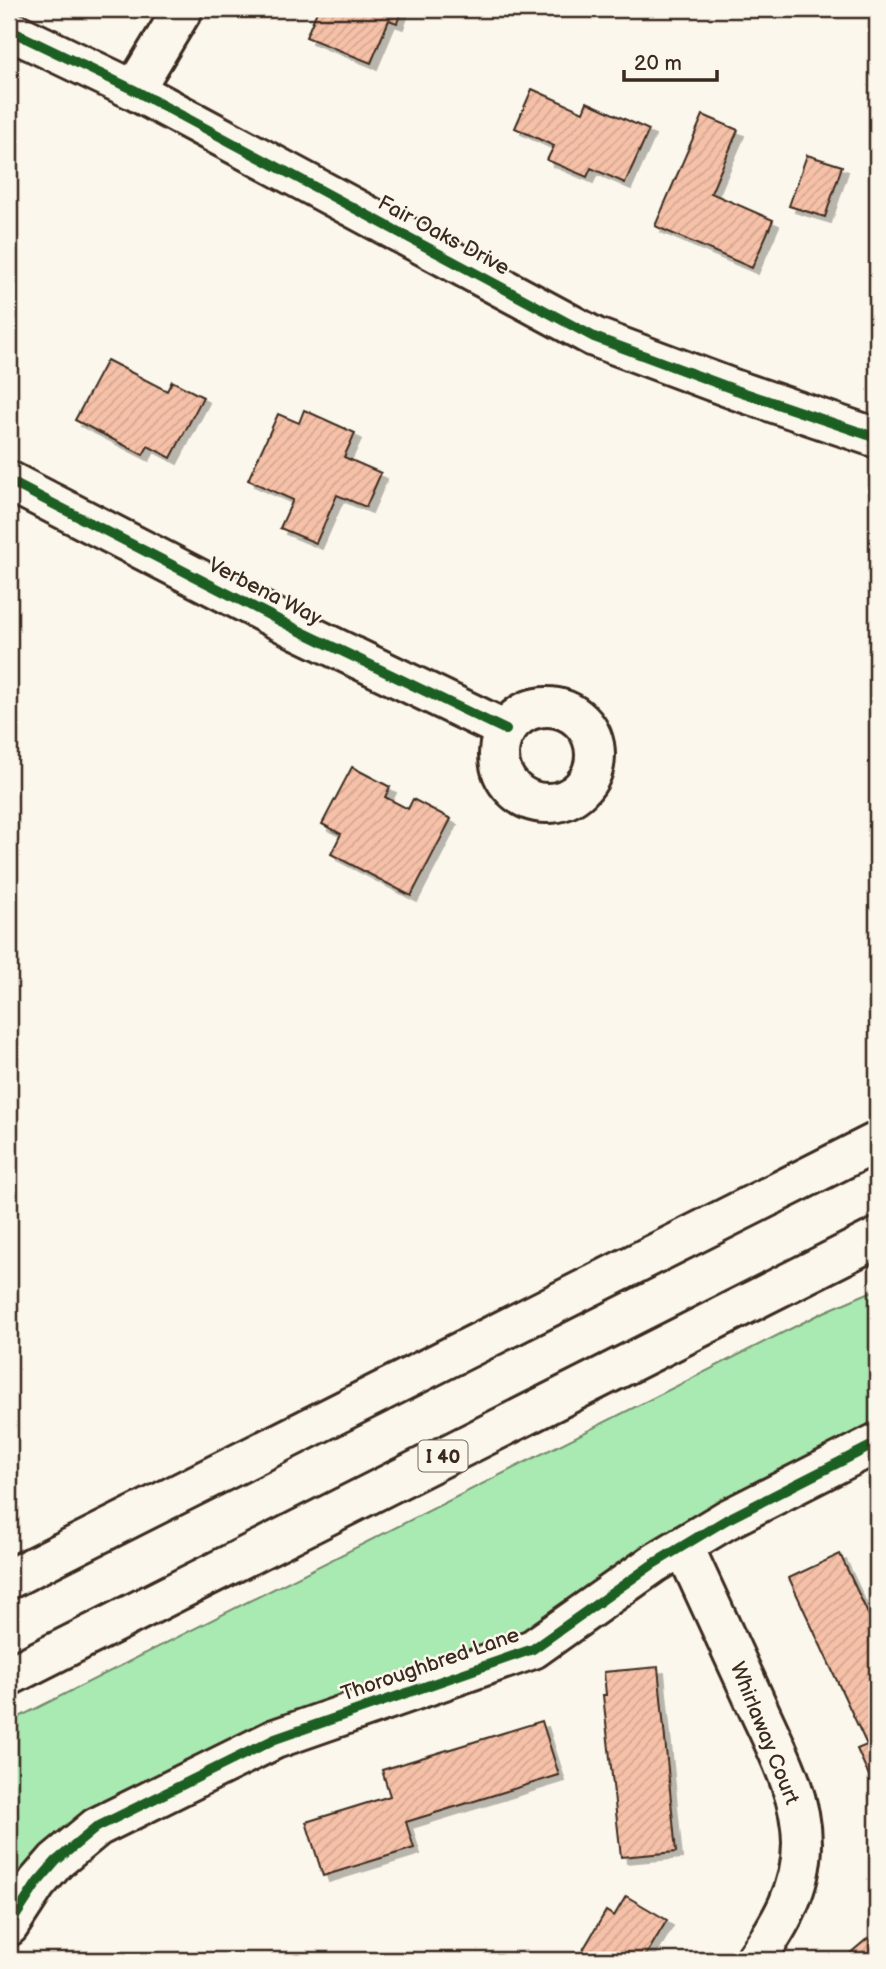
<svg xmlns="http://www.w3.org/2000/svg" width="886" height="1969" font-family="'Balsamiq Sans',sans-serif">
<defs>
<pattern id="building-hatch" width="6" height="6" patternUnits="userSpaceOnUse" patternTransform="scale(1.75)"><rect width="6" height="6" fill="#f6c1a8"/><path d="M-1 1l2-2M0 6l6-6M5 7l2-2" fill="none" stroke="#d4a690"/></pattern>
<filter id="shadow"><feDropShadow dx="6" dy="6" stdDeviation="0" flood-color="#0004"/></filter>
</defs>
<rect width="100%" height="100%" fill="#fbf7ec"/>
<filter id="ink" filterUnits="userSpaceOnUse"><feTurbulence type="fractalNoise" baseFrequency=".0143" numOctaves="2"/><feDisplacementMap in="SourceGraphic" scale="14" xChannelSelector="R" yChannelSelector="G"/><feConvolveMatrix kernelMatrix="1 2 1 2 8 2 1 2 1" color-interpolation-filters="sRGB"/></filter>
<g filter="url(#ink)">
<polygon fill="#a9e9b2" stroke="#728a68" stroke-width="2" points="877,1289 877,1426 534,1628 79,1818 39,1851 9,1887 9,1722 824,1312"/>
<g fill="url(#building-hatch)" stroke="#3b2a1e" stroke-width="2" filter="url(#shadow)">
<polygon points="318,9 402,9 397,23 389,20 371,63 306,37"/>
<polygon points="532,89 583,112 587,102 649,130 625,183 591,168 587,177 547,160 554,146 515,128"/>
<polygon points="703,115 738,130 711,193 773,220 752,268 655,226"/>
<polygon points="807,155 842,166 825,217 789,206"/>
<polygon points="877,279 877,307 871,305"/>
<polygon points="107,360 167,391 172,381 203,397 171,458 148,446 143,455 75,420"/>
<polygon points="304,410 355,433 344,457 381,473 366,507 337,495 316,543 280,528 293,500 248,480 278,414 299,423"/>
<polygon points="352,767 390,787 385,797 408,809 413,799 451,819 411,896 331,854 341,834 322,824"/>
<polygon points="840,1554 877,1633 877,1793 857,1749 867,1745 789,1578"/>
<polygon points="658,1667 676,1852 621,1857 603,1695 606,1695 604,1672"/>
<polygon points="542,1721 559,1775 406,1822 414,1848 323,1876 306,1822 390,1796 382,1770"/>
<polygon points="626,1896 667,1920 643,1960 577,1960 606,1911 614,1916"/>
<polygon points="868,1938 877,1949 877,1960 842,1960"/>
</g>
<g fill="none" stroke-linecap="round" stroke-linejoin="round">
<g stroke="#3b2a1e" stroke-width="44">
<g id="minor">
<polyline points="9,30 134,90 594,337 736,390 877,438"/>
<polyline points="134,90 183,9"/>
<polyline points="9,481 298,630 506,730"/>
<circle cx="547" cy="755" r="48"/>
<path d="M 684,1547 C 707,1597 730,1647 753,1697 C 773,1743 802,1792 802,1843 C 802,1888 780,1925 755,1960"/>
<polyline points="9,1926 37,1883 56,1861 97,1827 275,1739 533,1649 653,1564 726,1520 877,1443"/>
</g>
</g>
<g stroke="#3b2a1e" stroke-width="44">
<g id="highway">
<polyline points="9,1579 877,1142"/>
<polyline points="9,1676 877,1238"/>
</g>
</g>
<use href="#minor" stroke="#fbf7ec" stroke-width="38"/>
<use href="#highway" stroke="#fbf7ec" stroke-width="38"/>
<g stroke="#fbf7ec" stroke-width="15">
<g id="cycleway">
<polyline points="9,30 134,90 594,337 736,390 877,438"/>
<polyline points="9,481 298,630 506,730"/>
<polyline points="9,1926 37,1883 56,1861 97,1827 275,1739 533,1649 653,1564 726,1520 877,1443"/>
</g>
</g>
<use href="#cycleway" stroke="#1b5e20" stroke-width="10"/>
</g>
</g>
<g text-anchor="middle" stroke-width="5" stroke-linejoin="round" paint-order="stroke">
<rect fill="#fbf7ec" stroke="#75685c" stroke-width="2" x="418.5" y="1440.5" width="49" height="31" rx="5"/>
<g font-size="19" font-weight="bold" fill="#3b2a1e">
<text x="443" y="1463">I 40</text>
</g>
<g font-size="21" fill="#3b2a1e" stroke="#fbf7ec">
<text transform="translate(444 235) rotate(28)" y="7">Fair Oaks Drive</text>
<text transform="translate(265 591) rotate(27)" y="7">Verbena Way</text>
<text transform="translate(430 1664) rotate(-19)" y="7">Thoroughbred Lane</text>
<text transform="translate(765 1733) rotate(68)" y="7">Whirlaway Court</text>
</g>
</g>
<rect width="886" height="1969" fill="none" stroke="#fbf7ec" stroke-width="35"/>
<rect x="18" y="18" width="851" height="1934" fill="none" stroke="#3b2a1e" stroke-width="2.5" filter="url(#ink)"/>
<path d="M624 70v10h93v-10" fill="none" stroke="#3b2a1e" stroke-width="3.5"/>
<text x="634" y="70" font-size="21" fill="#3b2a1e" stroke="#fbf7ec" stroke-width="5" paint-order="stroke">20 m</text>
</svg>
